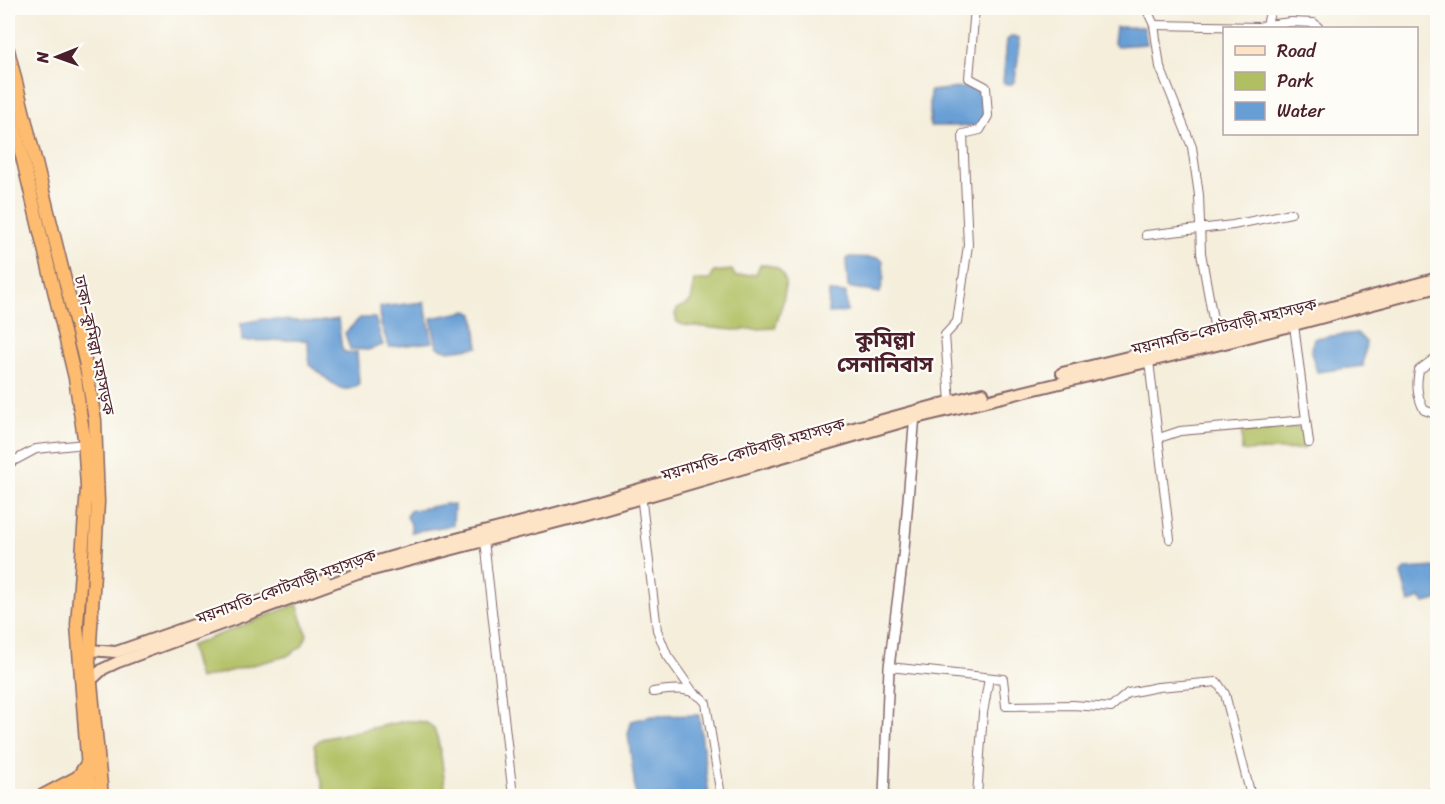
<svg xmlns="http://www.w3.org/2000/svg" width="1445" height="804" font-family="Sriracha,'Noto Sans Bengali',sans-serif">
<rect width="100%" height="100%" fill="#fdfcf7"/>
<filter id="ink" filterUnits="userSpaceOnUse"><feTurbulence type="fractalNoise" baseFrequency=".0167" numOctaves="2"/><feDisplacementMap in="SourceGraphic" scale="12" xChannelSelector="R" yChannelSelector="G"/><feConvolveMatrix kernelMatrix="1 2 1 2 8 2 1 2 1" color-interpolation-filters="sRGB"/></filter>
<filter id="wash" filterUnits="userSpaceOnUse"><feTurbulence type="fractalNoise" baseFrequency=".008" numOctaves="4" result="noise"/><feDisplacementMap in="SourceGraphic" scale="24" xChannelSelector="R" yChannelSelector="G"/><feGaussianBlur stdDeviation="1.35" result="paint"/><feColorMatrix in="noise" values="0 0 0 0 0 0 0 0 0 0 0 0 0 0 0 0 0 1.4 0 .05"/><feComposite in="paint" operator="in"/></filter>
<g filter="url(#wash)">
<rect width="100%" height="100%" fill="#f4eedb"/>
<g fill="#b0bf62" stroke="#7d6f46" stroke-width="1.5">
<path d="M 760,265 C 801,263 781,308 775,328 L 734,330 L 683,325 L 677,322 L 675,314 L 678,308 C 696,302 691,298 694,280 L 710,280 L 714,272 L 732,270 L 735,276 L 756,274 Z"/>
<polygon points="1304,427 1304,449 1242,451 1242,429"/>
<polygon points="297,604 307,635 302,646 287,656 199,679 190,646"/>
<path d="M 405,721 C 413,721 426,720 432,727 C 441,735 444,783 446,796 L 325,796 L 314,745 L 321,739 Z"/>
</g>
<g fill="#679fd5" stroke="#585f80" stroke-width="1.5">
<polygon points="1116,27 1144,27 1147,44 1116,46 1114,43"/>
<polygon points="1011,37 1019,38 1020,44 1015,80 1012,84 1005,84 1003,81 1007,40"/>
<polygon points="978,86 984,93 983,120 980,126 930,126 930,91"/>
<polygon points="849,257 879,258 883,261 884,277 880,293 848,287 846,261"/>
<polygon points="829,292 846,293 847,312 828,313"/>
<polygon points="424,302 433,342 389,347 381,325 380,307"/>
<polygon points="467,311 474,314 478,347 449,351 437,347 431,318"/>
<polygon points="360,318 375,318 383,345 368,350 350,349 345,333"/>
<path d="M 263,319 L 317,322 L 338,319 L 342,349 L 346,353 L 357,352 L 359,384 C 340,401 324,372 309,365 L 308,340 L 242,341 L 241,323 Z"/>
<polygon points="1357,333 1366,342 1363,366 1317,372 1311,352 1314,338"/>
<polygon points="446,504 454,505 453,525 411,532 411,524 407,517 409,511"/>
<polygon points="1437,567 1437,600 1425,603 1420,598 1409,603 1401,574 1405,569"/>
<polygon points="699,715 709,796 636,796 628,733 632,721 652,716"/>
</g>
</g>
<g filter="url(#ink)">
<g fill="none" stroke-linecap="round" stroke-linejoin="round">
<g stroke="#866769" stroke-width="10">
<g id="minor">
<polyline points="1146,8 1154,25 1160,67 1192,147 1199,195 1201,253 1216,336"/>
<polyline points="1154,25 1259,27 1267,25 1271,8"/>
<polyline points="1267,25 1291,22 1314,23 1319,28"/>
<polyline points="1146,235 1233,225 1291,213"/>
<polyline points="1294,325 1309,443"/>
<path d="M 1438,356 L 1419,370 C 1416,386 1417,396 1424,410 L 1438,415"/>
<polyline points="1149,361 1170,539"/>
<polyline points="950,402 945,335 957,322 968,245 963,134 980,130 988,116 986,87 969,78 975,8"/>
<polyline points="1159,438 1180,431 1306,420"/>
<polyline points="8,464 36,449 85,444"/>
<polyline points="641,494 657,630 667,655 693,692"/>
<polyline points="484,541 513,796"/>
<polyline points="889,667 1003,679 1006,706 1073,705 1111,708 1128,693 1158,687 1217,682 1225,694 1251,796"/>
<path d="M 653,692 C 672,689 693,685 706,703 L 721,796"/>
<polyline points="977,796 983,713 989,678"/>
</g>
</g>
<g stroke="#866769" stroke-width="12">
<polyline id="tertiary" points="884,796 889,667 904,549 915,414"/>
</g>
<g stroke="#866769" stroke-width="14">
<g id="secondary">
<polyline points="1062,373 1321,310 1438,278"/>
<path d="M 362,566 C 433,543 505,528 577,507 C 712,469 847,428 983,393"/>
<polyline points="89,650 116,652 325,579"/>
<polyline points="90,681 103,669 118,662 357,574 576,517 916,418 1233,341 1438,287"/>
<polyline points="1427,796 1438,793"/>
</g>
</g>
<g stroke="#866769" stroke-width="15">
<g id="trunk">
<polyline points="8,50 85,361 95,420 98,502 89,662 102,796"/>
<polyline points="8,98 75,378 84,438 87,488 77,625 90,796"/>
<polyline points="58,794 88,785"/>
<polyline points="42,796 78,777 86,765"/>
</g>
</g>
<use href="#minor" stroke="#fff" stroke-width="8"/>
<use href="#tertiary" stroke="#fff" stroke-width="9"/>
<use href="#secondary" stroke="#fee4c6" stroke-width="10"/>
<use href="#trunk" stroke="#fdbc70" stroke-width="12"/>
</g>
</g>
<g text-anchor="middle" stroke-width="4.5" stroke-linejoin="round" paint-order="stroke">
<g font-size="16" fill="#4a1f2b" stroke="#fdfcf7">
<text transform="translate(1224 326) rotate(-14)" y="6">ময়নামতি–কোটবাড়ী মহাসড়ক</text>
<text transform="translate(95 345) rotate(78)" y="6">ঢাকা–কুমিল্লা মহাসড়ক</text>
<text transform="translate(753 449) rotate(-16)" y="6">ময়নামতি–কোটবাড়ী মহাসড়ক</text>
<text transform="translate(286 586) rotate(-20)" y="6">ময়নামতি–কোটবাড়ী মহাসড়ক</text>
</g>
<g font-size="22" font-weight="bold" fill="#4a1f2b" stroke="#fdfcf7">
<text x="885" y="347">কুমিল্লা<tspan x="885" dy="25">সেনানিবাস</tspan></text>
</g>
</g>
<rect width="1445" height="804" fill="none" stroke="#fdfcf7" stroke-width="30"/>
<rect x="1223" y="27" width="195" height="108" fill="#fdfcf7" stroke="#b5a4a5" stroke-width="1.5"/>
<rect x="1235" y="46" width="30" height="9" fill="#fee4c6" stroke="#b5a4a5" stroke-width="1.5"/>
<text x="1277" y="57" font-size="18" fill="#4a1f2b">Road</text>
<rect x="1235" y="72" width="30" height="18" fill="#b0bf62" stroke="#b5a4a5" stroke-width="1.5"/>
<text x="1277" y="87" font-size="18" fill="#4a1f2b">Park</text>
<rect x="1235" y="102" width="30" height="18" fill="#679fd5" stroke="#b5a4a5" stroke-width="1.5"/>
<text x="1277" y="117" font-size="18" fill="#4a1f2b">Water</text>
<g transform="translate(57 57) rotate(269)" stroke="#fdfcf7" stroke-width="4.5" paint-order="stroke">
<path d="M0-4.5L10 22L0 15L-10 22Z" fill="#4a1f2b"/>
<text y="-9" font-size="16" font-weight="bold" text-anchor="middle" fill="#4a1f2b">N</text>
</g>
</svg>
